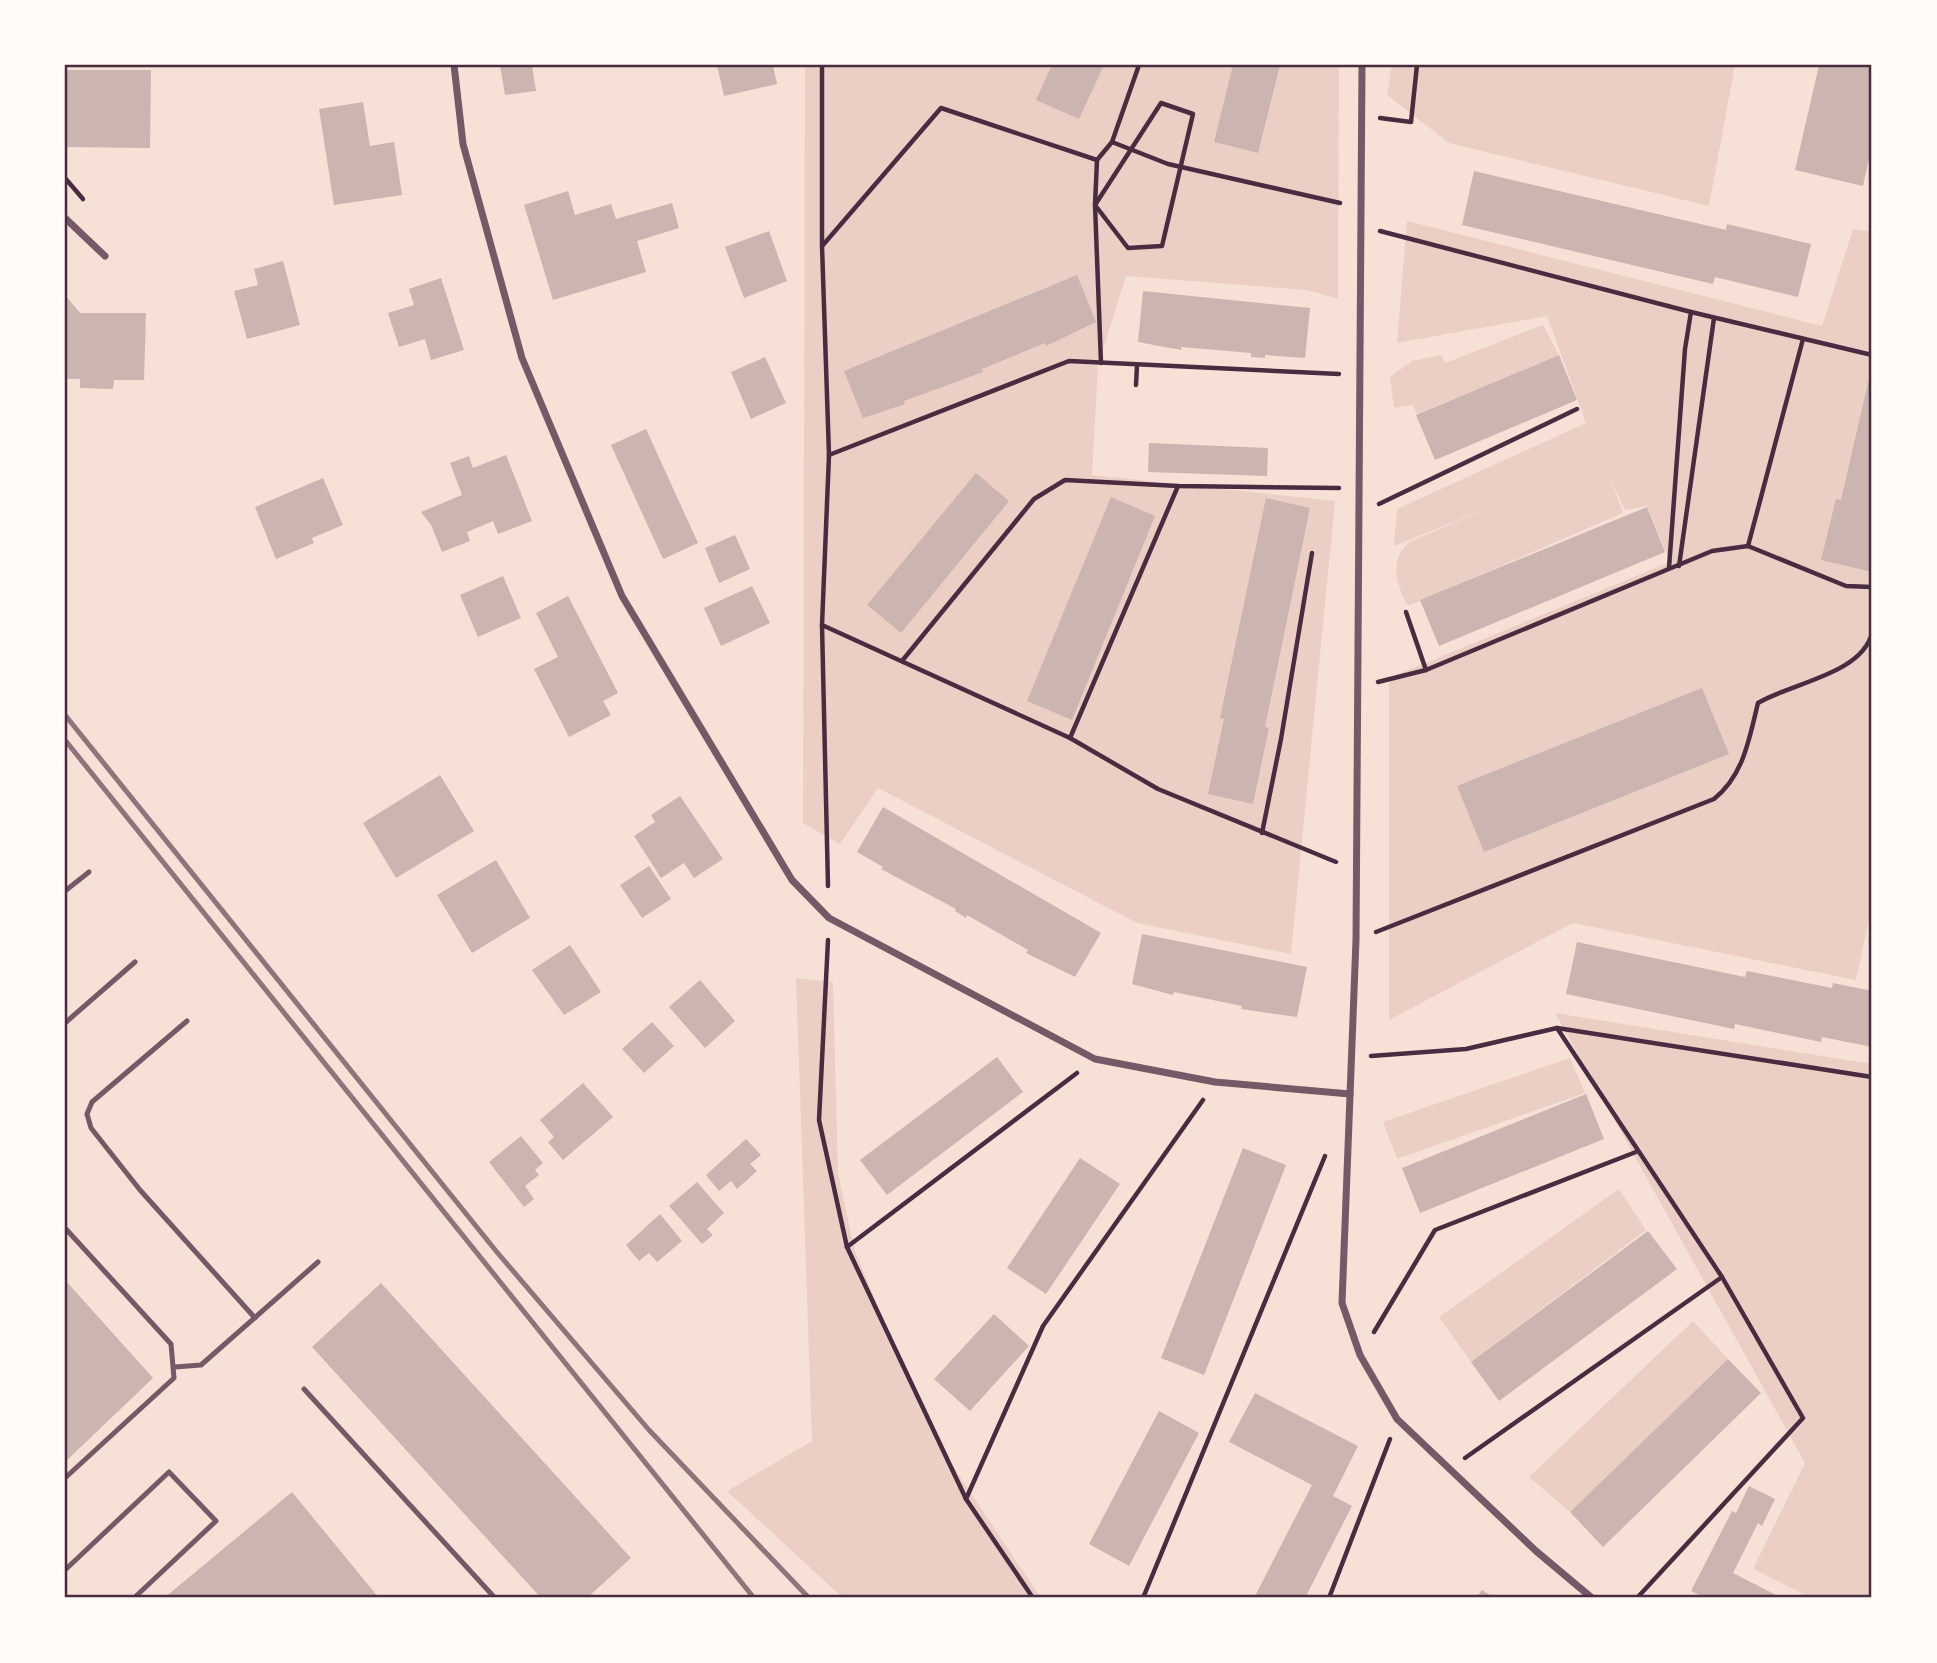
<svg xmlns="http://www.w3.org/2000/svg" width="1937" height="1663" font-family="'IBM Plex Serif',serif">
<rect width="100%" height="100%" fill="#f7e1d7"/>
<g fill="#ebcfc5">
<polygon points="805,65 1339,65 1338,299 1307,290 1126,276 1098,366 1092,475 1335,501 1291,954 1137,923 878,788 840,844 803,823"/>
<polygon points="1392,65 1735,65 1709,206 1449,143 1387,95"/>
<path d="M 1407,221 L 1822,326 L 1853,229 L 1872,232 L 1872,905 L 1856,980 L 1573,923 L 1389,1020 L 1389,678 L 1670,562 L 1647,506 L 1625,510 L 1610,478 L 1623,513 L 1408,606 C 1396,584 1388,558 1411,541 L 1499,504 L 1394,546 L 1397,509 L 1586,423 L 1547,316 L 1397,343 Z"/>
<polygon points="1543,325 1559,355 1417,414 1412,405 1394,408 1390,377 1412,361 1441,355 1445,363"/>
<polygon points="796,978 833,982 838,1174 855,1251 920,1408 950,1462 1041,1598 843,1598 727,1491 812,1441"/>
<polygon points="1555,1013 1872,1064 1872,1598 1811,1598 1753,1569 1805,1463"/>
<polygon points="1570,1058 1585,1093 1397,1159 1383,1122"/>
<polygon points="1619,1189 1646,1230 1471,1362 1439,1317"/>
<polygon points="1693,1321 1728,1359 1570,1512 1529,1477"/>
</g>
<g fill="#ccb4b1">
<polygon points="500,65 532,65 536,91 505,95"/>
<polygon points="717,65 773,65 777,84 724,96"/>
<polygon points="1052,65 1104,65 1079,119 1036,100"/>
<polygon points="1233,65 1280,65 1258,153 1214,142"/>
<polygon points="1819,65 1872,65 1872,144 1863,186 1795,170"/>
<polygon points="66,70 151,70 150,148 65,147"/>
<polygon points="363,102 370,146 394,142 402,195 334,205 319,109"/>
<polygon points="1474,171 1726,230 1727,224 1811,244 1798,297 1715,277 1713,284 1462,225"/>
<polygon points="568,191 575,215 611,204 616,219 672,203 679,228 637,241 646,272 553,300 524,205"/>
<polygon points="769,231 787,281 744,298 725,247"/>
<polygon points="283,261 300,325 247,339 234,291 258,285 254,269"/>
<polygon points="1077,275 1096,322 1046,346 1045,343 982,369 983,372 904,401 905,404 863,418 844,371"/>
<polygon points="441,278 464,350 431,360 425,339 399,347 388,313 414,305 409,289"/>
<polygon points="1143,291 1310,308 1305,358 1265,355 1265,358 1251,357 1251,353 1181,347 1181,350 1138,342"/>
<polygon points="65,295 80,313 146,313 144,380 114,380 113,389 80,388 80,379 65,379"/>
<polygon points="1559,355 1577,400 1435,460 1416,415"/>
<polygon points="765,357 786,403 751,419 731,372"/>
<polygon points="1871,370 1872,370 1872,572 1821,560 1836,499 1841,500"/>
<polygon points="646,429 698,543 663,559 611,445"/>
<polygon points="1149,443 1268,448 1267,476 1148,472"/>
<polygon points="506,455 532,521 498,534 493,521 467,532 470,541 442,552 431,525 421,512 462,495 450,463 469,456 473,468"/>
<polygon points="976,473 1009,501 901,633 867,605"/>
<polygon points="323,478 343,525 312,538 314,543 276,559 255,507"/>
<polygon points="1111,497 1155,516 1072,720 1027,701"/>
<polygon points="1266,498 1310,508 1265,727 1269,728 1253,804 1208,794 1224,719 1220,718"/>
<polygon points="1647,507 1665,552 1439,646 1420,600"/>
<polygon points="735,535 750,569 719,583 705,548"/>
<polygon points="503,576 521,618 478,637 460,595"/>
<polygon points="752,586 770,623 721,646 704,608"/>
<polygon points="568,596 618,693 603,701 611,715 569,737 534,669 558,657 536,613"/>
<polygon points="1702,688 1729,754 1484,852 1457,786"/>
<polygon points="440,775 474,831 396,878 363,823"/>
<polygon points="680,796 723,859 694,878 684,863 661,878 634,836 655,822 651,815"/>
<polygon points="883,807 1101,933 1075,977 1026,953 1028,950 967,915 966,918 955,911 956,909 881,869 883,867 857,852"/>
<polygon points="496,860 530,918 472,953 437,895"/>
<polygon points="649,866 671,899 642,918 620,885"/>
<polygon points="1142,934 1307,967 1297,1017 1241,1009 1242,1006 1174,992 1173,995 1132,984"/>
<polygon points="1577,942 1745,977 1747,971 1832,988 1833,983 1872,991 1872,1047 1822,1037 1821,1042 1735,1024 1734,1029 1566,994"/>
<polygon points="570,945 601,992 564,1015 532,970"/>
<polygon points="700,980 735,1021 705,1048 669,1007"/>
<polygon points="652,1022 674,1046 644,1073 622,1049"/>
<polygon points="997,1057 1023,1092 887,1195 860,1160"/>
<polygon points="583,1083 613,1117 563,1160 548,1142 554,1137 540,1120"/>
<polygon points="1586,1094 1604,1139 1420,1213 1402,1168"/>
<polygon points="521,1136 543,1163 535,1170 539,1175 525,1186 534,1199 524,1207 489,1162"/>
<polygon points="746,1139 761,1155 750,1164 757,1171 737,1189 731,1181 719,1191 706,1175"/>
<polygon points="1243,1148 1286,1165 1204,1375 1161,1358"/>
<polygon points="1080,1158 1120,1184 1046,1294 1007,1268"/>
<polygon points="697,1182 724,1213 707,1229 713,1235 702,1244 669,1206"/>
<polygon points="660,1214 682,1241 657,1262 649,1253 639,1261 626,1245"/>
<polygon points="1648,1231 1677,1269 1499,1401 1471,1362"/>
<polygon points="65,1280 153,1378 65,1462"/>
<polygon points="381,1283 631,1558 587,1598 541,1598 312,1347"/>
<polygon points="994,1314 1029,1346 970,1411 934,1379"/>
<polygon points="1728,1359 1761,1393 1603,1547 1570,1512"/>
<polygon points="1255,1393 1358,1446 1333,1496 1352,1506 1305,1598 1254,1598 1312,1485 1229,1442"/>
<polygon points="1159,1411 1199,1433 1129,1566 1089,1544"/>
<polygon points="1749,1486 1775,1499 1762,1526 1758,1523 1733,1573 1782,1598 1706,1598 1691,1591 1732,1511 1736,1513"/>
<polygon points="292,1492 379,1598 164,1598"/>
<polygon points="1482,1590 1495,1598 1476,1598"/>
</g>
<g fill="none" stroke-linecap="round" stroke-linejoin="round">
<g stroke="#4a2c40" stroke-width="4.5">
<polyline points="822,65 822,246 829,455 822,625 828,886"/>
<polygon points="1161,103 1193,114 1162,246 1128,248 1095,205"/>
<polyline points="1380,118 1411,122 1417,65"/>
<polyline points="1112,142 1168,164 1340,203"/>
<polyline points="65,178 83,199"/>
<polyline points="1380,231 1691,312 1685,349 1669,568"/>
<polyline points="823,245 941,108 1097,160"/>
<polyline points="1691,312 1872,355"/>
<polyline points="1101,363 1095,205 1097,160 1112,142 1139,65"/>
<polyline points="1136,385 1137,365"/>
<polyline points="829,455 1069,361 1339,374"/>
<polyline points="1379,504 1577,409"/>
<polyline points="1748,546 1803,339"/>
<polyline points="1679,566 1714,318"/>
<polyline points="1406,612 1426,670"/>
<polyline points="822,625 1070,738 1158,789 1336,862"/>
<polyline points="902,661 1034,499 1065,480 1178,486 1339,488"/>
<polyline points="1378,682 1426,670 1712,551 1748,546 1846,586 1872,587"/>
<polyline points="1070,738 1178,486"/>
<polyline points="1262,833 1281,739 1312,553"/>
<path d="M 1376,932 L 1714,799 C 1744,775 1749,739 1758,703 C 1791,683 1862,674 1872,633"/>
<polyline points="828,940 819,1120 847,1247 966,1499 1033,1598"/>
<polyline points="1557,1028 1872,1077"/>
<polyline points="1371,1056 1466,1049 1557,1028 1722,1277 1803,1418 1637,1598"/>
<polyline points="847,1247 1077,1073"/>
<polyline points="1374,1332 1435,1230 1636,1152"/>
<polyline points="1465,1458 1722,1277"/>
<polyline points="966,1499 1043,1326 1203,1100"/>
<polyline points="1143,1598 1325,1156"/>
<polyline points="1329,1598 1390,1439"/>
</g>
<g stroke="#755966" stroke-width="5">
<polyline points="65,891 89,872"/>
<polyline points="187,1021 92,1102 87,1114 91,1128 140,1190 255,1318"/>
<polyline points="65,1023 135,962"/>
<polyline points="65,1228 171,1344 174,1378 65,1478"/>
<polyline points="175,1367 201,1365 318,1262"/>
<polyline points="304,1389 495,1598"/>
<polyline points="65,1570 169,1472 216,1521 134,1598"/>
</g>
<g stroke="#755966" stroke-width="7">
<polyline points="454,65 463,144 522,358 622,596 792,880 829,918 1095,1059 1215,1082 1350,1094"/>
<polyline points="1362,65 1356,940 1342,1303 1360,1355 1397,1419 1536,1551 1592,1598"/>
<polyline points="65,218 105,256"/>
</g>
<g stroke="#8f747c" stroke-width="5">
<polyline points="65,715 496,1251 649,1430 809,1598"/>
<polyline points="65,740 754,1598"/>
</g>
</g>
<rect width="1937" height="1663" fill="none" stroke="#fffaf5" stroke-width="133"/>
<rect x="66" y="66" width="1804" height="1530" fill="none" stroke="#4a2c40" stroke-width="2.5"/>
</svg>
